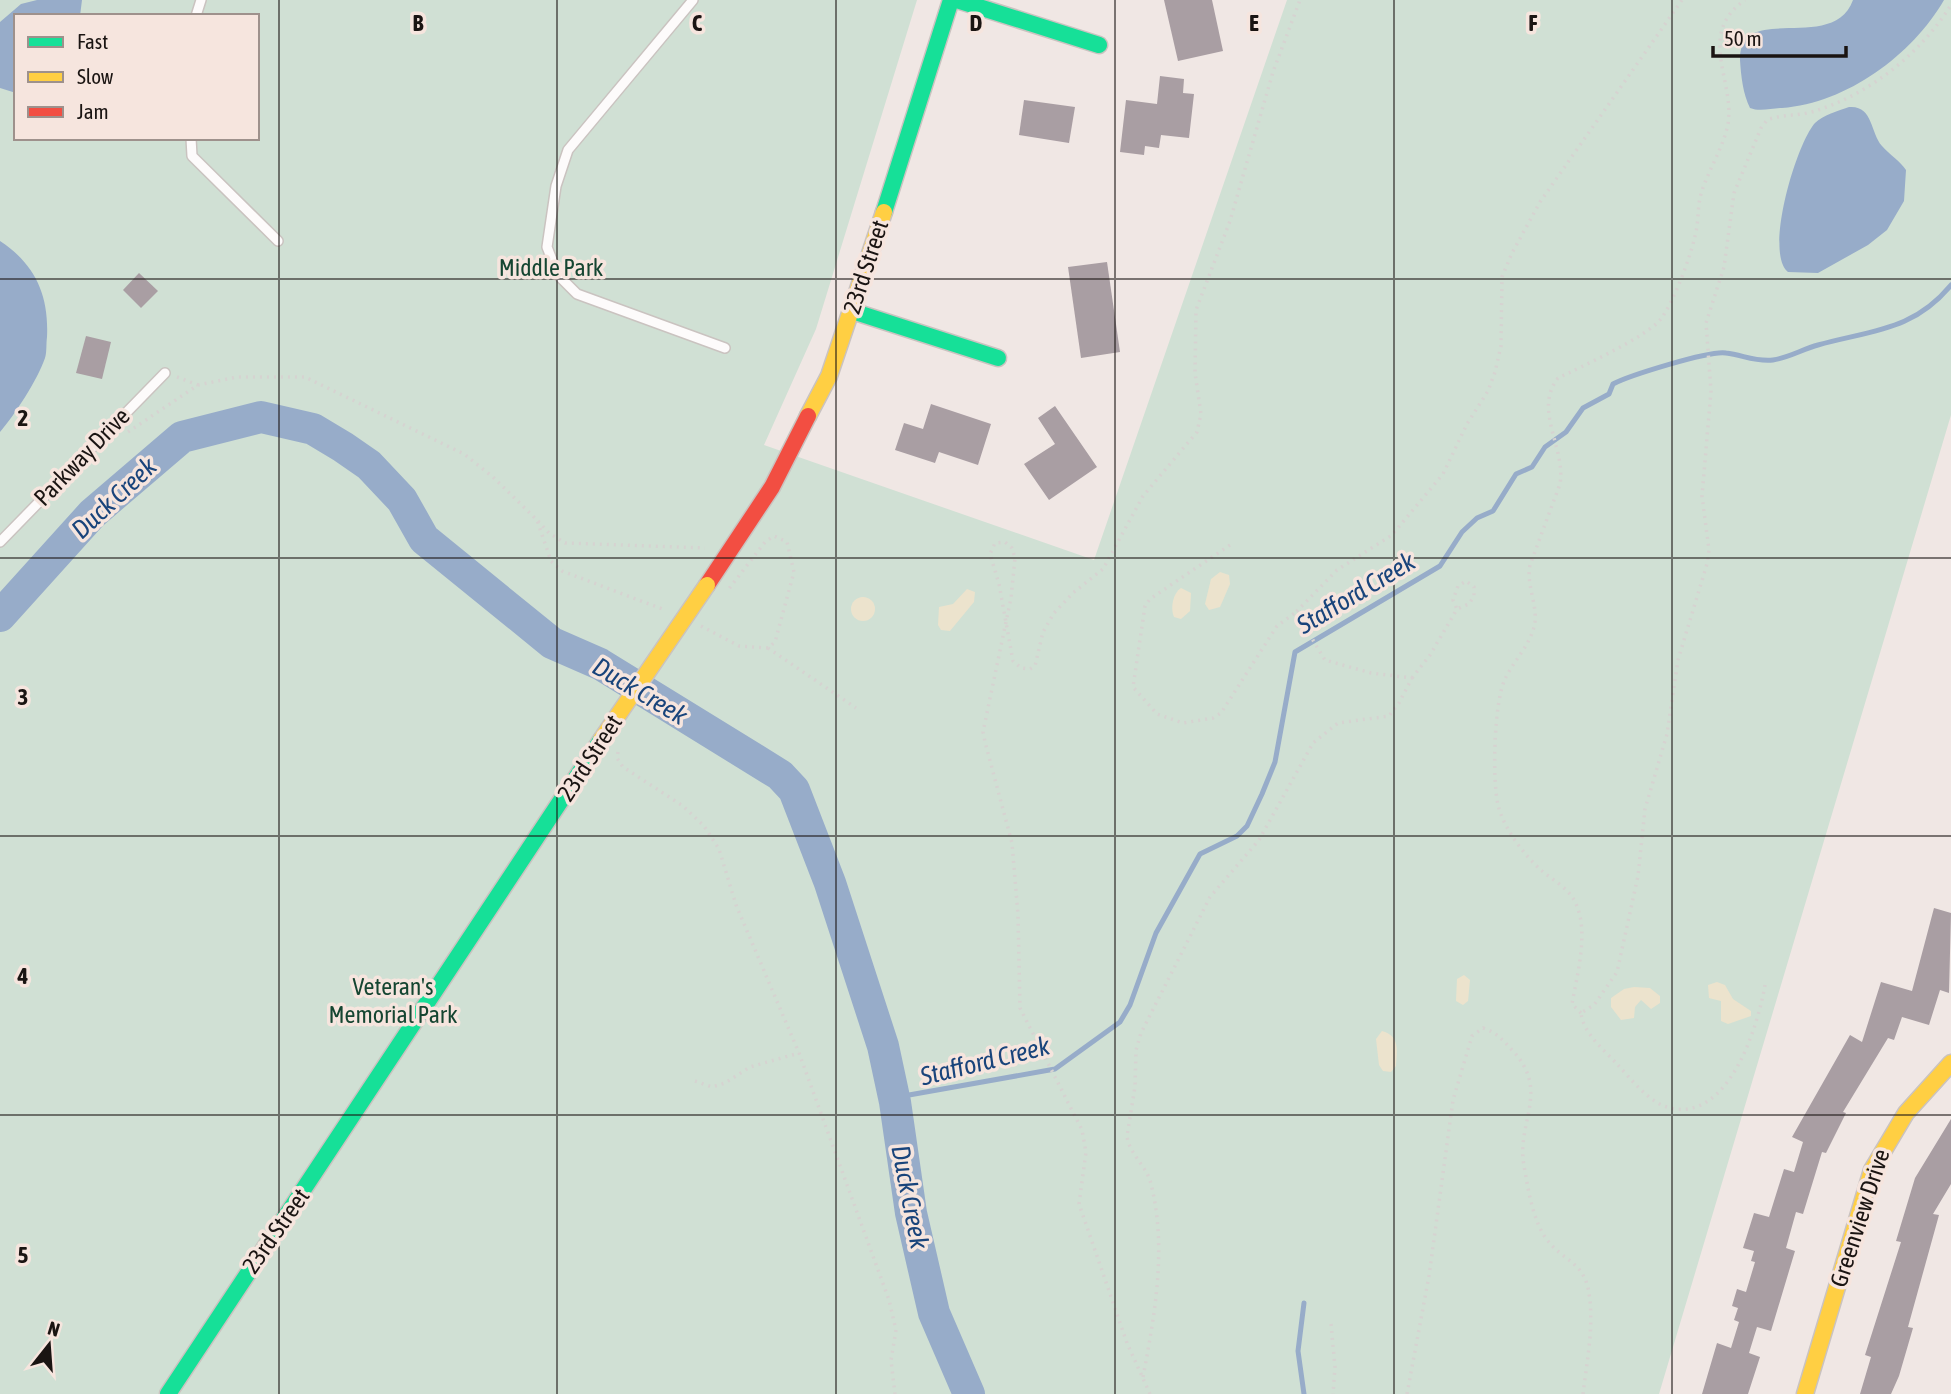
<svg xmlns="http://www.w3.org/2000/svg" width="1951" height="1394" font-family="'Asap Condensed',sans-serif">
<rect width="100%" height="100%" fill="#f0e7e4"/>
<path fill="#d0e0d4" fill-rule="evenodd" d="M 0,0 L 917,0 L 816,329 L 764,445 L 1094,560 L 1287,0 L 1951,0 L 1951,415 L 1659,1394 L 0,1394 ZM 16,16 L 257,16 L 257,138 L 16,138 Z"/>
<g fill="#ece3cd">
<polygon points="1220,572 1229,575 1230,584 1220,607 1209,610 1205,604 1211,579"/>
<path d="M 1181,588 L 1191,593 L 1190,611 L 1181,619 L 1174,617 C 1170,608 1173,593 1181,588 Z"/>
<polygon points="967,589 975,592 974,602 950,631 941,630 938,625 939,607 953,604"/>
<circle cx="863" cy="609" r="12"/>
<polygon points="1464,975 1470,980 1468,1001 1463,1005 1456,1001 1457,979"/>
<polygon points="1717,982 1725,985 1733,999 1751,1011 1751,1016 1728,1024 1721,1021 1721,1001 1709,998 1708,985"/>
<polygon points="1634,987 1650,988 1660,996 1660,1003 1651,1009 1641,1000 1635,1007 1634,1018 1621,1020 1611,1007 1611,998 1624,989"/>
<path d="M 1382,1031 C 1400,1036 1397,1050 1396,1066 L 1391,1072 L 1383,1071 L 1379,1065 L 1376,1039 Z"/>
</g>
<g fill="#97acc9">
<polygon points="37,0 82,0 80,16 16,16 16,93 0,88 0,22 21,4"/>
<path d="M 1853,0 L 1944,0 C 1912,55 1847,103 1782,108 C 1772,108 1760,112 1750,108 C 1743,94 1741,76 1740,60 C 1739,0 1833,55 1853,0 Z"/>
<path d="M 1849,107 C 1873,105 1870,132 1882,146 C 1890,155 1900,161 1906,170 L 1904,201 L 1887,230 L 1868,245 L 1818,273 L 1788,272 C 1764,253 1796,144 1815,123 C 1823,115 1838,111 1849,107 Z"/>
<path d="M 0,241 C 35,264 49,295 47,337 C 46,344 47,352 45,358 C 38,379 14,416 0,432 Z"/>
</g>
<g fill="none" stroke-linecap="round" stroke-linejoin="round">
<g stroke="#97acc9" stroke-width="5">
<path d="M 895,1102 L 909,1095 L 1055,1069 L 1120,1022 L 1130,1005 L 1156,933 L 1200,854 L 1237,836 L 1247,826 L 1262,794 L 1275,762 L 1295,652 L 1440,566 L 1462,532 L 1477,518 L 1493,511 L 1516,474 L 1532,467 L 1545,447 L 1566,432 L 1583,408 L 1609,394 L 1613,384 C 1628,376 1710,350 1726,353 C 1743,355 1755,362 1773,360 C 1788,358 1803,349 1818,345 C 1872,330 1913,331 1951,285"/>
<polyline points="1304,1303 1298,1351 1304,1394"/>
</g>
<polyline stroke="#97acc9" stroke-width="32" points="0,616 92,514 182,437 261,417 313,429 343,447 369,465 402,500 424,539 552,643 600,664 780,775 794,790 830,883 883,1046 895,1102 911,1213 934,1313 969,1394"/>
</g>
<g fill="#a99ea3">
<polygon points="1164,0 1212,0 1223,51 1178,61"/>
<polygon points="1160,76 1184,79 1183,93 1194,94 1189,138 1161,135 1159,148 1145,146 1144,155 1120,152 1126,100 1157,104"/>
<polygon points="1024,100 1075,107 1069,143 1019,135"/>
<polygon points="1107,262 1120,352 1081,358 1068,267"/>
<polygon points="139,273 158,291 141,308 123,290"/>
<polygon points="86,336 111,342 102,379 76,373"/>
<polygon points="931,404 991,424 978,465 939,452 935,463 895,450 904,423 923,429"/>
<polygon points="1055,406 1097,467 1049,500 1024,464 1055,444 1038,418"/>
<polygon points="1934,908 1951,913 1949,993 1940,990 1929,1025 1902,1017 1894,1040 1888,1038 1843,1112 1846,1113 1826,1153 1822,1152 1803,1214 1796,1212 1786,1248 1795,1251 1771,1331 1757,1327 1749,1353 1760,1357 1748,1394 1702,1394 1717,1343 1731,1348 1739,1322 1734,1320 1738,1308 1732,1306 1737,1289 1746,1292 1755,1262 1751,1261 1754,1251 1743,1248 1754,1213 1769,1217 1784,1169 1794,1172 1803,1142 1792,1137 1850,1035 1862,1042 1881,982 1912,991"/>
<polygon points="1951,1119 1951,1184 1933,1214 1939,1215 1908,1327 1913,1328 1899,1376 1891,1394 1860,1394 1871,1357 1865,1355 1901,1242 1896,1241 1915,1178"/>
</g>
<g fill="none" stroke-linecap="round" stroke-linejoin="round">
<g stroke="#cac3c0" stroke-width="12">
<g id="lane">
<polyline points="693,0 568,150 556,186 547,247 558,275 577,294 725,348"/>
<polyline points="196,16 201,0"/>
<polyline points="191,138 192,156 278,241"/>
<polyline points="0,542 165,373"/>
</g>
</g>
<g stroke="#cac3c0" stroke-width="19">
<g id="fast">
<polyline points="957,0 1099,45"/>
<polyline points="884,212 951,0"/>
<polyline points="852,311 998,358"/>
<polyline points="168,1394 601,740"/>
</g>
</g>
<g stroke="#cac3c0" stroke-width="19">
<g id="slow">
<polyline points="808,416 829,376 884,212"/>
<polyline points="1805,1394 1872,1170 1906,1113 1951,1063"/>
</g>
</g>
<g stroke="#cac3c0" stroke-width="19">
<polyline id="jam" points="707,585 772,487 808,416"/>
</g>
<g stroke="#d6d3d1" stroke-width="3.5" stroke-dasharray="2 5" stroke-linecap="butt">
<polyline points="177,377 198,385"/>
<polyline points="128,432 198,385 237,377 305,377 464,454 493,477 537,520 551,561 562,571 665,610"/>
<polyline points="538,521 549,533 565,543 705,548"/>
<polyline points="1230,545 1150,599 1145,606 1133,687 1157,714 1183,723 1213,718 1221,713 1277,626 1296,612"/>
<polyline points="701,626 739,646 768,648 775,642 794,572 787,542 774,536 765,542 728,590"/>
<polyline points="768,648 856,708"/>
<polyline points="1412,678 1430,655 1457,609 1453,600 1458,586 1466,581 1474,587 1474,596 1469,604 1457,609"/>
<polyline points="618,752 617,758 623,767 683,806 704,826 719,849 736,905 799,1053 889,1300 896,1330 891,1360 895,1394"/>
<path d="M 1765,985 C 1758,1026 1729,1122 1670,1108 C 1649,1103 1631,1079 1617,1064 C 1604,1050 1583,1033 1581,1013 L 1594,1005 L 1617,972 L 1638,876 L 1645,809 L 1667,734 L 1678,660 L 1707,564 L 1709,550 L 1702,496 L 1711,391 L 1706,323 L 1724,267 L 1734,193 L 1761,128 L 1767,120 C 1782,114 1800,116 1815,111 C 1870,94 1921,53 1951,5"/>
<path d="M 1581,1013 L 1572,1004 C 1577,975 1589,932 1576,904 C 1570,889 1554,881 1542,871 C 1524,855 1504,829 1498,805 C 1492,779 1494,702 1505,679 C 1514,660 1532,643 1535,622 C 1537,603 1526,584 1530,565 L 1560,484 C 1566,448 1533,410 1558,378 C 1581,367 1646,337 1660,320 C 1674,302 1690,258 1695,236 C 1699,222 1697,208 1701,194 C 1708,170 1723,149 1728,124 C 1735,80 1696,34 1745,0"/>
<polyline points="695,1081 712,1087 725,1083 750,1067 799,1053"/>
<polyline points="1331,1324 1335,1367 1333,1394"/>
<path d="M 1143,1377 C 1155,1313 1167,1248 1151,1184 C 1147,1166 1129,1154 1127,1136 L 1135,1087 L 1136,1050 L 1141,1033 L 1210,897 L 1259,840 L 1313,743 L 1338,723 L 1389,716 L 1399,703 L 1412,678 L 1371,673 L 1325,660 L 1296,612 L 1337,570 L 1392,535 L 1443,474 L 1467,424 L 1488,391 L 1495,372 L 1501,346 L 1502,277 L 1512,253 L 1540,202 L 1682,0"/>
<polyline points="1150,1394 1127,1343 1079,1204 1086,1152 1082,1130 1020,1008 1018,915 1012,843 985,742 983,732 1011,598 1015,558 1012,548 1005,542 995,543 990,554 999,584 1013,661 1021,668 1030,669 1035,666 1043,632 1054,613 1073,593 1103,569 1143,496 1197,432 1201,414 1195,373 1196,310 1230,221 1273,72 1300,0"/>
<path d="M 1407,1394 L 1429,1276 L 1453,1100 L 1472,1036 L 1483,1028 C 1496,1032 1503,1040 1512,1050 C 1551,1091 1516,1121 1524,1166 C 1528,1188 1533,1223 1548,1241 C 1563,1260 1582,1262 1588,1288 C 1595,1322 1587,1360 1583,1394"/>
</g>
<use href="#lane" stroke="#fdfbfb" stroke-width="9"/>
<use href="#fast" stroke="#16e098" stroke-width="16"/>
<use href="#slow" stroke="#ffcf43" stroke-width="16"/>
<use href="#jam" stroke="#f24e42" stroke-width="16"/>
<g stroke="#cac3c0" stroke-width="19" stroke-linecap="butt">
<polyline id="slow-bridge" points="601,740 707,585"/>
</g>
<use href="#slow-bridge" stroke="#ffcf43" stroke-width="16"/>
</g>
<path fill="none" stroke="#1a1412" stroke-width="2" stroke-opacity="0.55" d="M 279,0 L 279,1394M 557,0 L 557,1394M 836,0 L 836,1394M 1115,0 L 1115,1394M 1394,0 L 1394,1394M 1672,0 L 1672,1394M 0,279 L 1951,279M 0,558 L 1951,558M 0,836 L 1951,836M 0,1115 L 1951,1115"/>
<g text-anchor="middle" stroke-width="7" stroke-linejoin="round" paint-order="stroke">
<g font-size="24" fill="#1a1412" stroke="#f6e5de">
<text transform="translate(866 267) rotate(-72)" y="8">23rd Street</text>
<text transform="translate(82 457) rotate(-46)" y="8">Parkway Drive</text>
<text transform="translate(590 758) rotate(-57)" y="8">23rd Street</text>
<text transform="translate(1860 1218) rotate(-72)" y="8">Greenview Drive</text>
<text transform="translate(276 1231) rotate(-55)" y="8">23rd Street</text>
</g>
<g font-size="24" fill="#154531" stroke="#f6e5de">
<text x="551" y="276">Middle Park</text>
<text x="393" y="995">Veteran's<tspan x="393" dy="28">Memorial Park</tspan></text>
</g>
<g font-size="26" font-style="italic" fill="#19447b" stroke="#f6e5de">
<text transform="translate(114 498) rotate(-43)" y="9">Duck Creek</text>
<text transform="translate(1356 593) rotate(-31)" y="9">Stafford Creek</text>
<text transform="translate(640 691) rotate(31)" y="9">Duck Creek</text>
<text transform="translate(985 1061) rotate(-14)" y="9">Stafford Creek</text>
<text transform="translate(910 1197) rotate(79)" y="9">Duck Creek</text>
</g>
</g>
<g font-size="23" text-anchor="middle" font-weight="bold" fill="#1a1412" stroke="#f6e5de" stroke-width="7" stroke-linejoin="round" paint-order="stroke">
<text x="418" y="31">B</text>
<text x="697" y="31">C</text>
<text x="976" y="31">D</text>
<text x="1254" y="31">E</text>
<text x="1533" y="31">F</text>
<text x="23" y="426">2</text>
<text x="23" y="705">3</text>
<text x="23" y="984">4</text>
<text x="23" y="1263">5</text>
</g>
<rect x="14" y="14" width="245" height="126" fill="#f6e5de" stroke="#9e918c" stroke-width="2"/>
<rect x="28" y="37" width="35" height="10" fill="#16e098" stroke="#9e918c" stroke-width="2"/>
<text x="77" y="49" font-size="21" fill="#1a1412">Fast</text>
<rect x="28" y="72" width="35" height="10" fill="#ffcf43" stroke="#9e918c" stroke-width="2"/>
<text x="77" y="84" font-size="21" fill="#1a1412">Slow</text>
<rect x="28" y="107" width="35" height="10" fill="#f24e42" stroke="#9e918c" stroke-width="2"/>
<text x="77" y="119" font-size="21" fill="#1a1412">Jam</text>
<g transform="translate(49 1345) rotate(17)" stroke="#f6e5de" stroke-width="5" paint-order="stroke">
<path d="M0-5L12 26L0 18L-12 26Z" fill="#1a1412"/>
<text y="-10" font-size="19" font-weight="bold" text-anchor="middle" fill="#1a1412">N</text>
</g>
<path d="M1713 46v10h133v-10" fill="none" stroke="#1a1412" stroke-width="3.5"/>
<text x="1724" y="46" font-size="21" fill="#1a1412" stroke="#f6e5de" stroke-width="5" paint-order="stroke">50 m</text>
</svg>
